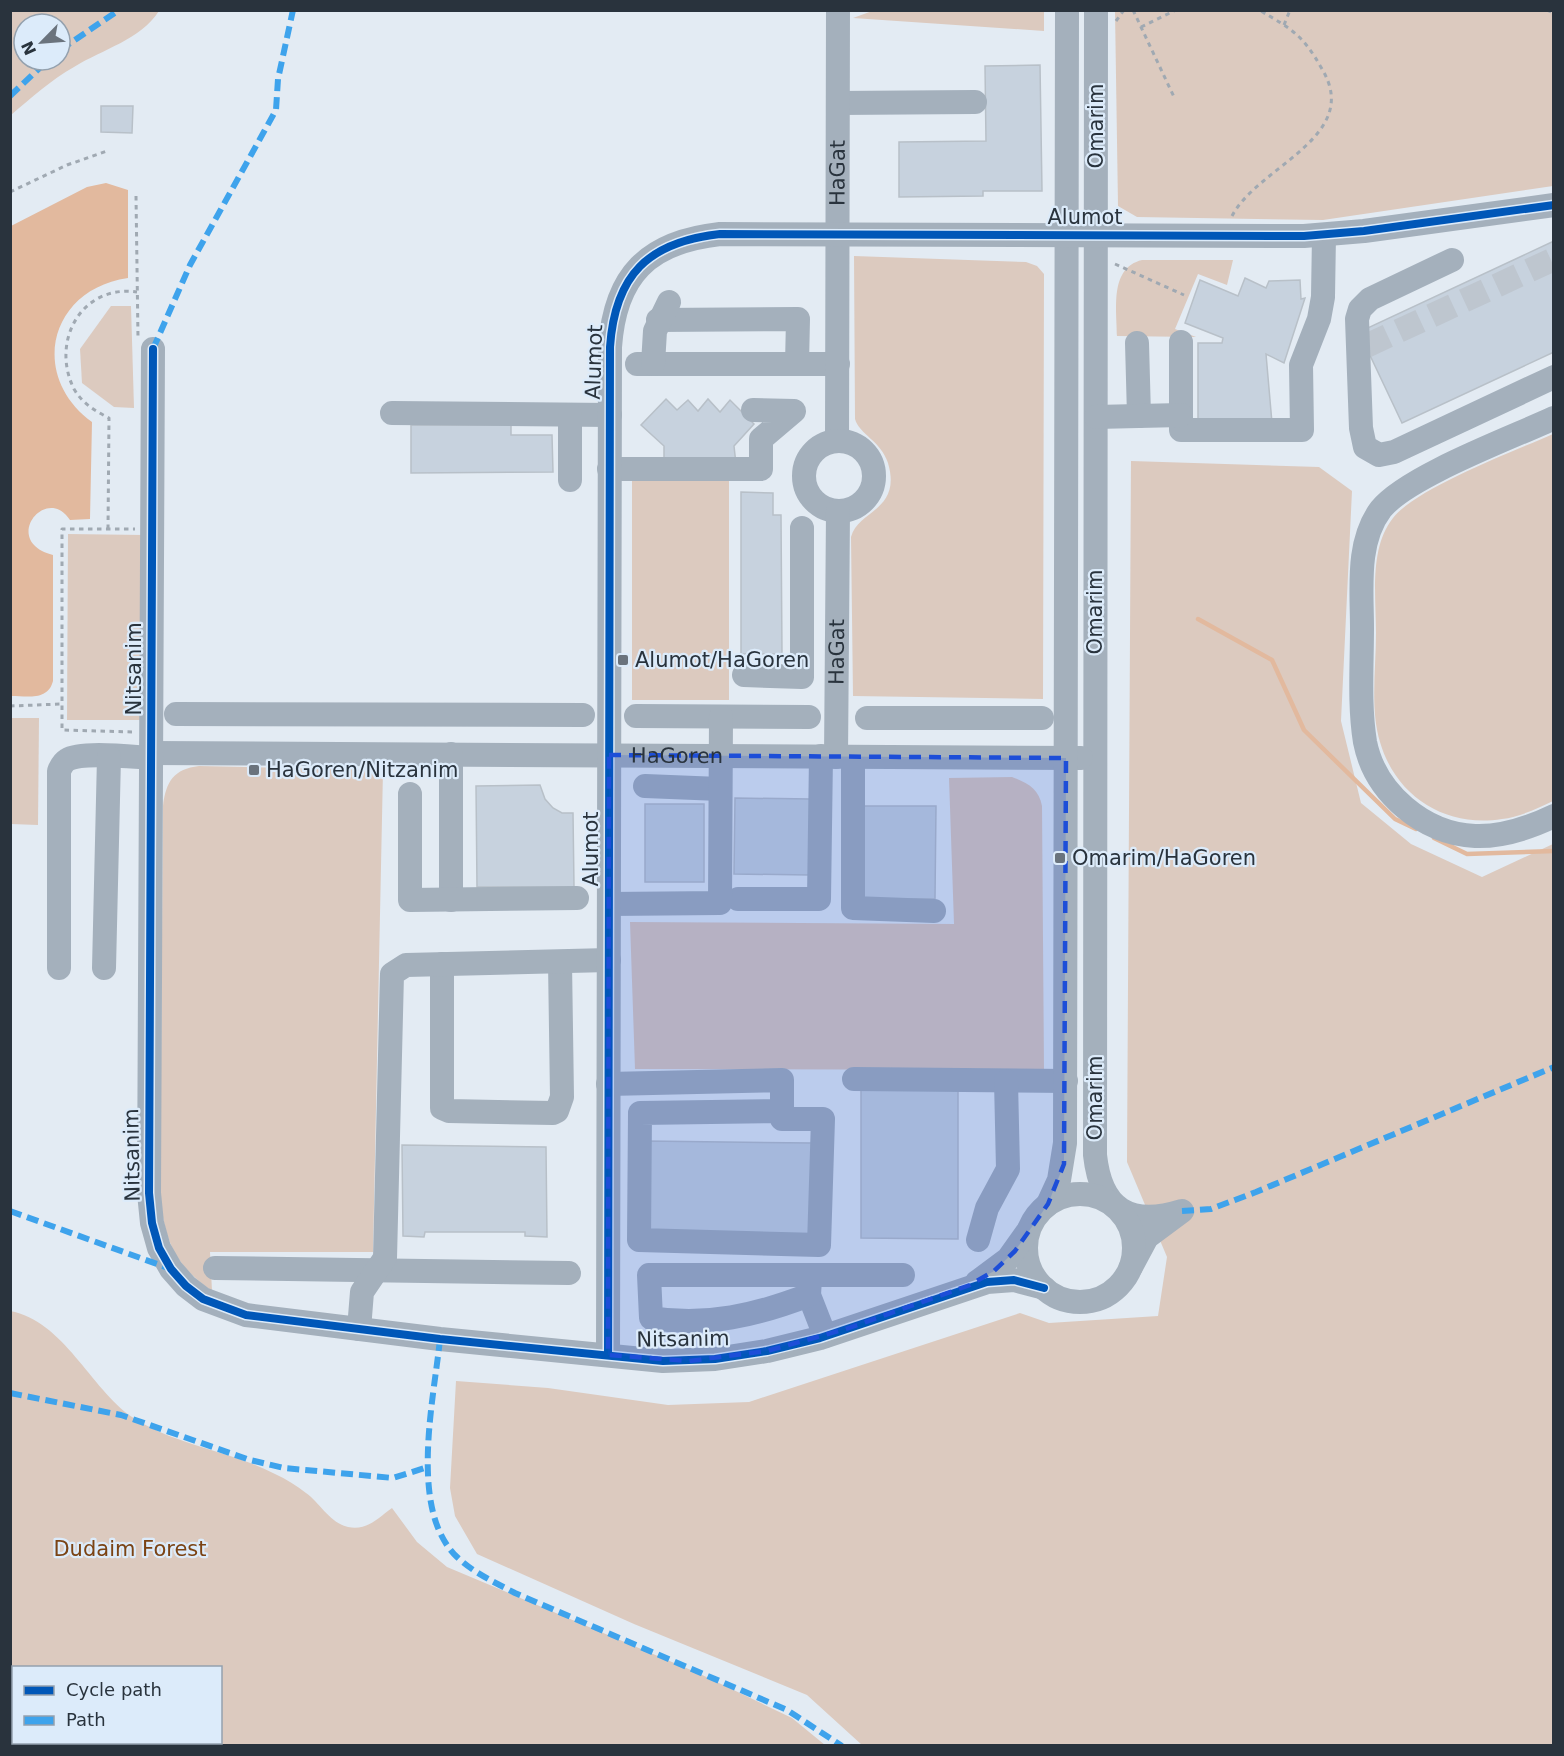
<svg xmlns="http://www.w3.org/2000/svg" width="1564" height="1756" font-family="'DejaVu Sans',sans-serif">
<rect width="100%" height="100%" fill="#e3ebf3"/>
<g fill="#dccabf" fill-rule="evenodd">
<path d="M 11,10 L 159,10 L 159,11 C 140,40 103,49 74,67 C 51,80 31,98 11,115 ZM 24,24 L 60,24 L 60,60 L 24,60 Z"/>
<polygon points="875,10 1044,11 1044,31 853,18"/>
<polygon points="1115,11 1553,11 1553,186 1323,220 1137,217 1118,206"/>
<path d="M 854,256 L 1026,262 L 1037,266 L 1044,274 L 1043,699 L 853,696 L 851,537 C 858,510 902,511 888,463 C 881,441 859,434 855,419 Z"/>
<path d="M 1142,260 L 1233,260 L 1227,285 L 1198,274 L 1175,329 L 1196,337 L 1117,336 C 1117,310 1109,268 1142,260 Z"/>
<polygon points="111,306 131,306 134,408 114,407 82,383 80,349"/>
<path d="M 1553,434 L 1553,801 C 1538,808 1520,817 1502,819 C 1446,828 1396,797 1380,742 C 1370,709 1376,668 1376,633 C 1376,597 1369,548 1393,518 C 1416,488 1515,451 1553,434 Z"/>
<polygon points="1131,461 1319,467 1352,491 1341,721 1361,803 1411,844 1482,877 1553,844 1553,1745 862,1745 807,1695 634,1624 477,1554 455,1516 450,1488 456,1381 548,1388 668,1405 749,1402 1020,1313 1049,1323 1158,1316 1167,1257 1127,1162"/>
<rect x="632" y="476" width="97" height="224"/>
<polygon points="68,534 144,535 143,720 67,720"/>
<polygon points="11,718 39,718 38,825 11,824"/>
<path d="M 199,766 L 383,770 L 373,1252 L 210,1252 L 212,1291 C 175,1265 166,1243 160,1199 L 163,806 C 166,781 174,769 199,766 Z"/>
<path d="M 1012,777 C 1028,783 1039,789 1042,806 L 1044,1070 L 635,1069 L 630,922 L 954,924 L 949,778 Z"/>
<path d="M 10,1311 C 64,1321 90,1388 132,1417 C 176,1446 229,1450 275,1474 C 286,1479 297,1486 306,1493 C 320,1503 330,1523 348,1527 C 367,1531 378,1518 392,1508 L 417,1542 L 447,1567 L 698,1673 L 792,1718 L 825,1745 L 11,1745 ZM 14,1668 L 220,1668 L 220,1742 L 14,1742 Z"/>
</g>
<path fill="#e2b99e" d="M 106,183 L 128,190 L 128,278 C 50,289 28,375 92,422 L 90,519 L 70,520 C 46,483 0,542 53,555 L 53,681 C 48,701 27,696 11,696 L 11,226 L 87,187 Z"/>
<g fill="none" stroke-linecap="round" stroke-linejoin="round">
<g stroke="#e2b99e" stroke-width="4.5">
<polyline points="1198,619 1272,660 1304,730 1395,819 1416,829"/>
<polyline points="1434,838 1467,854 1554,851"/>
</g>
</g>
<g fill="#c7d2de" stroke="#b8c0c8" stroke-width="1.5">
<polygon points="1040,65 1042,191 983,191 983,196 899,197 899,142 986,141 985,66"/>
<polygon points="101,106 133,106 132,133 101,132"/>
<polygon points="1554,241 1554,352 1402,423 1359,332"/>
<polygon points="1245,278 1266,288 1269,281 1300,280 1301,299 1305,298 1284,363 1266,354 1272,423 1198,423 1198,343 1222,343 1223,338 1185,323 1200,280 1238,296"/>
<polygon points="666,399 677,410 688,400 698,411 708,399 720,412 730,400 754,424 734,446 736,464 664,464 664,446 641,425"/>
<polygon points="411,425 511,425 511,435 552,435 553,472 411,473"/>
<polygon points="741,492 773,493 773,515 781,515 782,654 741,654"/>
<polygon points="540,785 545,799 553,808 562,813 573,813 574,887 477,887 476,786"/>
<polygon points="735,798 810,799 809,875 734,874"/>
<rect x="645" y="804" width="59" height="78"/>
<polygon points="859,806 936,806 935,899 859,899"/>
<polygon points="861,1087 958,1088 958,1239 861,1238"/>
<polygon points="646,1141 812,1143 811,1238 645,1235"/>
<polygon points="402,1145 546,1147 547,1237 525,1236 525,1232 425,1232 424,1237 403,1236"/>
</g>
<g fill="none" stroke-linecap="round" stroke-linejoin="round">
<polyline stroke="#bec6cf" stroke-width="24" stroke-dasharray="24 12" stroke-linecap="butt" points="1366,346 1554,259"/>
<g stroke="#a0a9b2" stroke-width="3" stroke-dasharray="4.5 4.5" stroke-linecap="butt">
<polyline points="1133,10 1174,97"/>
<polyline points="1547,10 1554,13"/>
<polyline points="1116,21 1124,10"/>
<polyline points="1284,25 1290,10"/>
<polyline points="1141,27 1176,10"/>
<polyline points="10,192 67,165 107,151"/>
<polyline points="136,196 138,338"/>
<path d="M 1232,216 C 1258,166 1363,137 1322,69 C 1303,35 1292,29 1259,10"/>
<polyline points="1115,264 1184,295"/>
<path d="M 108,529 L 109,418 C 95,411 82,403 74,389 C 50,341 82,284 137,292"/>
<polyline points="10,706 62,704"/>
<polyline points="132,732 62,730 62,529 135,529"/>
</g>
<g stroke="#a4b0bc" stroke-width="24">
<path d="M 1096,10 L 1095,1155 C 1101,1210 1130,1227 1182,1211 L 1147,1237 L 1131,1267"/>
<polyline points="838,103 975,102"/>
<polyline points="1452,260 1370,299 1360,309 1357,319 1361,428 1365,447 1379,455 1394,452 1554,377"/>
<polyline points="658,320 798,319 797,364"/>
<polyline points="1181,342 1181,430 1302,430 1301,365 1319,319 1323,297 1324,235"/>
<polyline points="1137,343 1139,416"/>
<polyline points="153,349 149,1193 152,1223 159,1248 171,1269 186,1286 203,1299 246,1315 440,1339 663,1361 715,1359 767,1351 820,1338 987,1282 1014,1280 1044,1288"/>
<polyline points="637,364 838,364"/>
<polyline points="653,364 655,331 669,302"/>
<polyline points="392,413 610,415"/>
<polyline points="570,415 570,480"/>
<polyline points="1096,417 1181,415"/>
<path d="M 1554,418 C 1511,438 1408,476 1381,509 C 1356,542 1362,589 1362,628 C 1362,666 1359,705 1365,742 C 1375,793 1424,834 1475,836 C 1502,837 1529,828 1554,816"/>
<path id="s1" d="M 837,441 L 838,10"/>
<circle cx="839" cy="476" r="35"/>
<polyline points="609,469 761,469 761,439 794,411 753,410"/>
<polyline points="744,675 802,677 802,528"/>
<polyline points="176,714 583,715"/>
<polyline points="636,716 809,717"/>
<polyline points="867,718 1042,718"/>
<path id="s2" d="M 151,753 L 1081,758"/>
<polyline points="451,754 451,900"/>
<path id="s3" d="M 836,757 L 838,511"/>
<polyline points="853,757 853,908 934,911"/>
<polyline points="645,786 720,789"/>
<polyline points="410,794 410,900 577,898"/>
<polyline points="738,899 819,899 821,756"/>
<polyline points="609,904 720,903 721,717"/>
<polyline points="442,964 442,1108 449,1111 553,1113 557,1111 562,1097 560,962"/>
<path d="M 59,968 L 59,771 C 61,767 62,763 67,760 C 81,751 133,757 152,758"/>
<polyline points="104,968 109,757"/>
<polyline points="854,1079 1066,1081"/>
<polyline points="608,1084 782,1080 782,1119 823,1119 819,1245 639,1240 640,1113 782,1111"/>
<circle cx="1080" cy="1248" r="54"/>
<polyline points="1048,1204 1059,1180 1065,1143 1067,10"/>
<polyline points="978,1240 987,1208 1008,1169 1006,1081"/>
<polyline points="215,1268 569,1273"/>
<polyline points="810,1278 809,1295 825,1336"/>
<polyline points="977,1282 1008,1259 1028,1231"/>
<path d="M 809,1295 C 757,1315 707,1327 651,1318 L 649,1275 L 903,1275"/>
<polyline points="359,1329 362,1292 385,1258 392,974 406,965 609,960"/>
<path d="M 608,1355 L 610,347 C 615,275 648,242 720,234 L 1304,236 L 1364,231 L 1554,205"/>
</g>
<g stroke="#3ea3ec" stroke-width="6" stroke-dasharray="12 6" stroke-linecap="butt">
<polyline points="60,50 119,10"/>
<polyline points="10,96 48,60"/>
<polyline points="153,349 190,265 276,110 278,79 293,10"/>
<polyline points="10,1211 171,1269"/>
<polyline points="1182,1211 1211,1209 1256,1192 1554,1067"/>
<path d="M 440,1339 C 434,1399 408,1510 457,1557 C 474,1573 494,1582 515,1593 L 787,1710 L 842,1746"/>
<polyline points="10,1393 121,1415 250,1460 284,1468 393,1478 428,1467"/>
</g>
<g stroke="#dcebfa" stroke-width="11">
<g id="cycleway">
<polyline points="153,349 149,1193 152,1223 159,1248 171,1269 186,1286 203,1299 246,1315 440,1339 663,1361 715,1359 767,1351 820,1338 987,1282 1014,1280 1044,1288"/>
<path d="M 608,1355 L 610,347 C 615,275 648,242 720,234 L 1304,236 L 1364,231 L 1554,205"/>
</g>
</g>
<use href="#cycleway" stroke="#0057b8" stroke-width="8"/>
</g>
<path fill="#1d4ed8" fill-opacity="0.2" stroke="#1d4ed8" stroke-width="4.5" stroke-dasharray="12 8" stroke-linejoin="round" d="M 609,755 L 1066,758 L 1064,1164 L 1048,1204 L 1015,1251 L 994,1271 L 970,1285 L 846,1329 L 767,1351 L 689,1361 L 608,1355 Z"/>
<g fill="#6a737d" stroke="#dcebfa" stroke-width="2">
<rect x="617" y="654" width="12" height="12" rx="3"/>
<rect x="248" y="764" width="12" height="12" rx="3"/>
<rect x="1054" y="852" width="12" height="12" rx="3"/>
</g>
<g text-anchor="middle" stroke-width="4.5" stroke-linejoin="round" paint-order="stroke">
<g font-size="21" fill="#29333d" stroke="#dcebfa">
<text transform="translate(1096 126) rotate(-90)" y="7">Omarim</text>
<text dy="7" stroke="none"><textPath href="#s1" startOffset="268">HaGat</textPath></text>
<text x="1085" y="224">Alumot</text>
<text transform="translate(594 362) rotate(-88)" y="7">Alumot</text>
<text transform="translate(1095 612) rotate(-90)" y="7">Omarim</text>
<text dy="7" stroke="none"><textPath href="#s3" startOffset="105">HaGat</textPath></text>
<text transform="translate(134 669) rotate(-90)" y="7">Nitsanim</text>
<text dy="7" stroke="none"><textPath href="#s2" startOffset="526">HaGoren</textPath></text>
<text transform="translate(591 849) rotate(-90)" y="7">Alumot</text>
<text transform="translate(1095 1098) rotate(-90)" y="7">Omarim</text>
<text transform="translate(132 1155) rotate(-91)" y="7">Nitsanim</text>
<text transform="translate(683 1339) rotate(-1)" y="7">Nitsanim</text>
</g>
<g font-size="21" fill="#29333d" stroke="#dcebfa" text-anchor="start">
<text x="635" y="667">Alumot/HaGoren</text>
<text x="266" y="777">HaGoren/Nitzanim</text>
<text x="1072" y="865">Omarim/HaGoren</text>
</g>
<g font-size="21" fill="#7b4314" stroke="#dcebfa">
<text x="130" y="1556">Dudaim Forest</text>
</g>
</g>
<rect width="1564" height="1756" fill="none" stroke="#29333d" stroke-width="24"/>
<rect x="12" y="1666" width="210" height="78" fill="#dcebfa" stroke="#94a1ae" stroke-width="1.5"/>
<rect x="24" y="1686" width="30" height="9" fill="#0057b8" stroke="#94a1ae" stroke-width="1.5"/>
<text x="66" y="1696" font-size="18" fill="#29333d">Cycle path</text>
<rect x="24" y="1716" width="30" height="9" fill="#3ea3ec" stroke="#94a1ae" stroke-width="1.5"/>
<text x="66" y="1726" font-size="18" fill="#29333d">Path</text>
<g transform="translate(42 42) rotate(245)"><circle r="28" fill="#dcebfa" stroke="#94a1ae" stroke-width="1.5"/>
<path d="M0-4.5L10 22L0 15L-10 22Z" fill="#6a737d"/>
<text y="-9" font-size="16" font-weight="bold" text-anchor="middle" fill="#29333d">N</text>
</g>
</svg>
